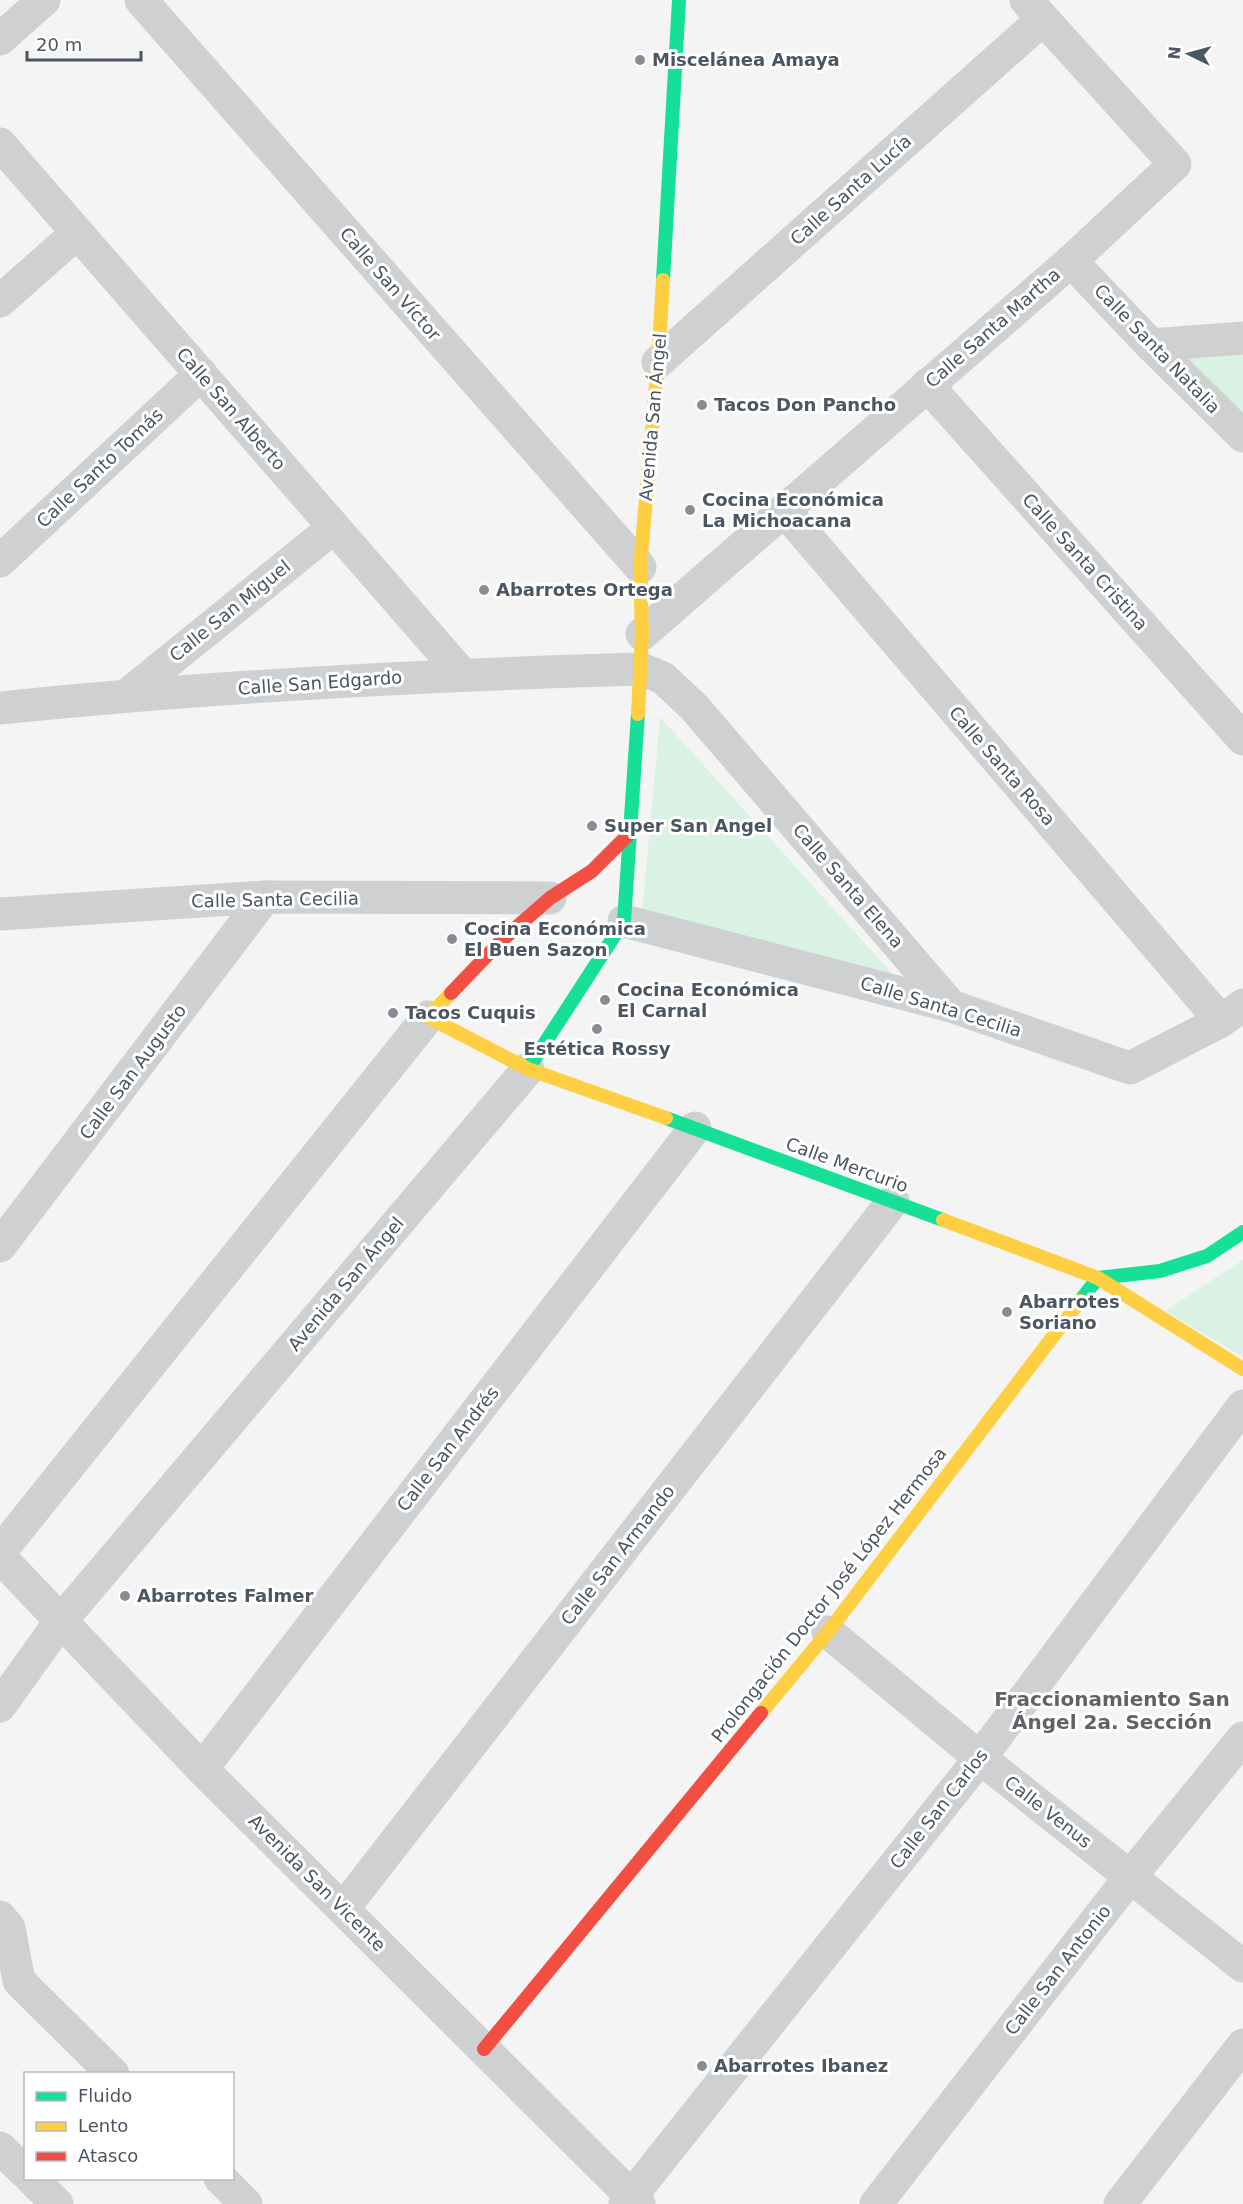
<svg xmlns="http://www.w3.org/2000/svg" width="1243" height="2204" font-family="'DejaVu Sans',sans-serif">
<rect width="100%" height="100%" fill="#f4f4f4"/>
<g fill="#d9f2e3">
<polygon points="1243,345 1243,425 1165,351"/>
<polygon points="660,717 897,979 642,914"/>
<polygon points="1243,1260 1243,1357 1165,1311"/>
</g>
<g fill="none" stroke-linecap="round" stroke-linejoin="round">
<g stroke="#ced0d2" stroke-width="33">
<polyline points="141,0 640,567"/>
<polyline points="0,39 44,0"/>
<polyline points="0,144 462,674"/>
<polyline points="1071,261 1151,345 1243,436"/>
<polyline points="0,301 77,233"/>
<polyline points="1151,345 1243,338"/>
<polyline points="658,362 1043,19"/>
<polyline points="927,385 1243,739"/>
<polyline points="784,510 1221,1021"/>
<polyline points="0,561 201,374"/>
<polyline points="642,634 1071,261 1175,164 1026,0"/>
<polyline points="127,695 333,528"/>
<path d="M 0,708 C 213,686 427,675 641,669 L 663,678 L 694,707 L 951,1006"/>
<polyline points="0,914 265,897 550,898"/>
<polyline points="624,921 951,1006 1130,1068 1221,1021 1243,1005"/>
<polyline points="0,1246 265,897"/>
<polyline points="0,1552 428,1017"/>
<polyline points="0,1557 202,1769 639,2204"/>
<polyline points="828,1632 980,1758 1243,1966"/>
<polyline points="0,1706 60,1622 528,1069"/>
<polyline points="202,1769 695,1128"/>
<polyline points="343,1909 893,1201"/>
<polyline points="0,1917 9,1928 19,1981 113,2074"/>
<polyline points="0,2148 26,2173"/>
<polyline points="31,2178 57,2204"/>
<polyline points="220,2178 246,2204"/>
<polyline points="625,2204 980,1758 1243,1406"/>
<polyline points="876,2204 1130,1877 1243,1738"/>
<polyline points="1120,2204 1243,2045"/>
</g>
<g stroke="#16e098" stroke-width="14">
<polyline points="663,280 679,0"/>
<polyline points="528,1069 624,921 638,714"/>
<polyline points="666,1118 943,1220"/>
<polyline points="1080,1301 1098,1278 1160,1271 1207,1256 1243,1232"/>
</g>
<g stroke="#ffcf43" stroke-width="14">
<polyline points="638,714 642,634 640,567 658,362 663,280"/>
<polyline points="451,993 428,1017 528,1069 666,1118"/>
<polyline points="943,1220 1098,1278 1243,1369"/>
<polyline points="761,1713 828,1632 1080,1301"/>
</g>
<g stroke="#f24e42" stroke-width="14">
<polyline points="451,993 501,941 550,898 592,871 629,834"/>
<polyline points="484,2049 761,1713"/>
</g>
</g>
<g fill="#868d94" stroke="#fff" stroke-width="2">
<circle cx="640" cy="60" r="6"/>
<circle cx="702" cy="405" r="6"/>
<circle cx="690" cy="510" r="6"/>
<circle cx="484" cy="590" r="6"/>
<circle cx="592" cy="826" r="6"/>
<circle cx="452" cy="939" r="6"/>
<circle cx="605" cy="1000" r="6"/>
<circle cx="393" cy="1013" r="6"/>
<circle cx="597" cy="1029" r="6"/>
<circle cx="1007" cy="1312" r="6"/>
<circle cx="125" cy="1596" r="6"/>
<circle cx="702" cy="2066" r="6"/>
</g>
<g text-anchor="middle" stroke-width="6" stroke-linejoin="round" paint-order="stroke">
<g font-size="18" font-weight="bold" fill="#4a5661" stroke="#fff" text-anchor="start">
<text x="652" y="66">Miscelánea Amaya</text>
<text x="714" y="411">Tacos Don Pancho</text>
<text x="702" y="506">Cocina Económica<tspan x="702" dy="21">La Michoacana</tspan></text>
<text x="496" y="596">Abarrotes Ortega</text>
<text x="604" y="832">Super San Angel</text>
<text x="464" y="935">Cocina Económica<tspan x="464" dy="21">El Buen Sazon</tspan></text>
<text x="617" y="996">Cocina Económica<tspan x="617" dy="21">El Carnal</tspan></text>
<text x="405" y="1019">Tacos Cuquis</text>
<text x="597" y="1055" text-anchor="middle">Estética Rossy</text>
<text x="1019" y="1308">Abarrotes<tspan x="1019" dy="21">Soriano</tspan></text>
<text x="137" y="1602">Abarrotes Falmer</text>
<text x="714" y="2072">Abarrotes Ibanez</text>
</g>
<g font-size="18" fill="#4a5661" stroke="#fff">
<text transform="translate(851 190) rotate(-42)" y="6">Calle Santa Lucía</text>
<text transform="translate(390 284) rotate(49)" y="6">Calle San Víctor</text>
<text transform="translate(993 328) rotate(-41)" y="6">Calle Santa Martha</text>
<text transform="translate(1157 349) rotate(46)" y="6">Calle Santa Natalia</text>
<text transform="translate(231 409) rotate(49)" y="6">Calle San Alberto</text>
<text transform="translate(653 417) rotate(-85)" y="6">Avenida San Ángel</text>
<text transform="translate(100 468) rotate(-43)" y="6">Calle Santo Tomás</text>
<text transform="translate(1085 562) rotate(48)" y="6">Calle Santa Cristina</text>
<text transform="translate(230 611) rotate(-39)" y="6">Calle San Miguel</text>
<text transform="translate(320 683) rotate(-4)" y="6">Calle San Edgardo</text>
<text transform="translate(1002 766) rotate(49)" y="6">Calle Santa Rosa</text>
<text transform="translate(848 886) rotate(49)" y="6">Calle Santa Elena</text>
<text transform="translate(275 900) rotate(-1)" y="6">Calle Santa Cecilia</text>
<text transform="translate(941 1007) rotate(17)" y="6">Calle Santa Cecilia</text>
<text transform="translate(133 1072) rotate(-53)" y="6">Calle San Augusto</text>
<text transform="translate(847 1165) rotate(20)" y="6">Calle Mercurio</text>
<text transform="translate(346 1284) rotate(-50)" y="6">Avenida San Ángel</text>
<text transform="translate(448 1449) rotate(-52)" y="6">Calle San Andrés</text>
<text transform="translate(618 1555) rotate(-52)" y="6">Calle San Armando</text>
<text transform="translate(829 1595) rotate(-52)" y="6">Prolongación Doctor José López Hermosa</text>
<text transform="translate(939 1809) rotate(-52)" y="6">Calle San Carlos</text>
<text transform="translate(1048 1812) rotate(38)" y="6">Calle Venus</text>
<text transform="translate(317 1883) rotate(45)" y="6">Avenida San Vicente</text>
<text transform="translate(1058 1970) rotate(-52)" y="6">Calle San Antonio</text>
</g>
<g font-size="20" font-weight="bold" fill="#5f6368" stroke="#fff">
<text x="1112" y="1706">Fraccionamiento San<tspan x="1112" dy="23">Ángel 2a. Sección</tspan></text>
</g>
</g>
<rect x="24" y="2072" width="210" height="108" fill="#ffffff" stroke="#b7bbc0" stroke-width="1.5"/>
<rect x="36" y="2092" width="30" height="9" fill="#16e098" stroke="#b7bbc0" stroke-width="1.5"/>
<text x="78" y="2102" font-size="18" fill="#4a5661">Fluido</text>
<rect x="36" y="2122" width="30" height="9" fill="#ffcf43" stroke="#b7bbc0" stroke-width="1.5"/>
<text x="78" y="2132" font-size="18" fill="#4a5661">Lento</text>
<rect x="36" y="2152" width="30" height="9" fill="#f24e42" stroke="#b7bbc0" stroke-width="1.5"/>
<text x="78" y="2162" font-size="18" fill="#4a5661">Atasco</text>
<g transform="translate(1189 54) rotate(275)" stroke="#ffffff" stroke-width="4.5" paint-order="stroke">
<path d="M0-4.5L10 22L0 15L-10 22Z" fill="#4a5661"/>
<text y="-9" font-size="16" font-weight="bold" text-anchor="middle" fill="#4a5661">N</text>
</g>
<path d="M27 51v9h114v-9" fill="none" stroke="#4a5661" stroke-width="3"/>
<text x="36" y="51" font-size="18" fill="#4a5661" stroke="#ffffff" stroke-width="4.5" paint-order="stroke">20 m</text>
</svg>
